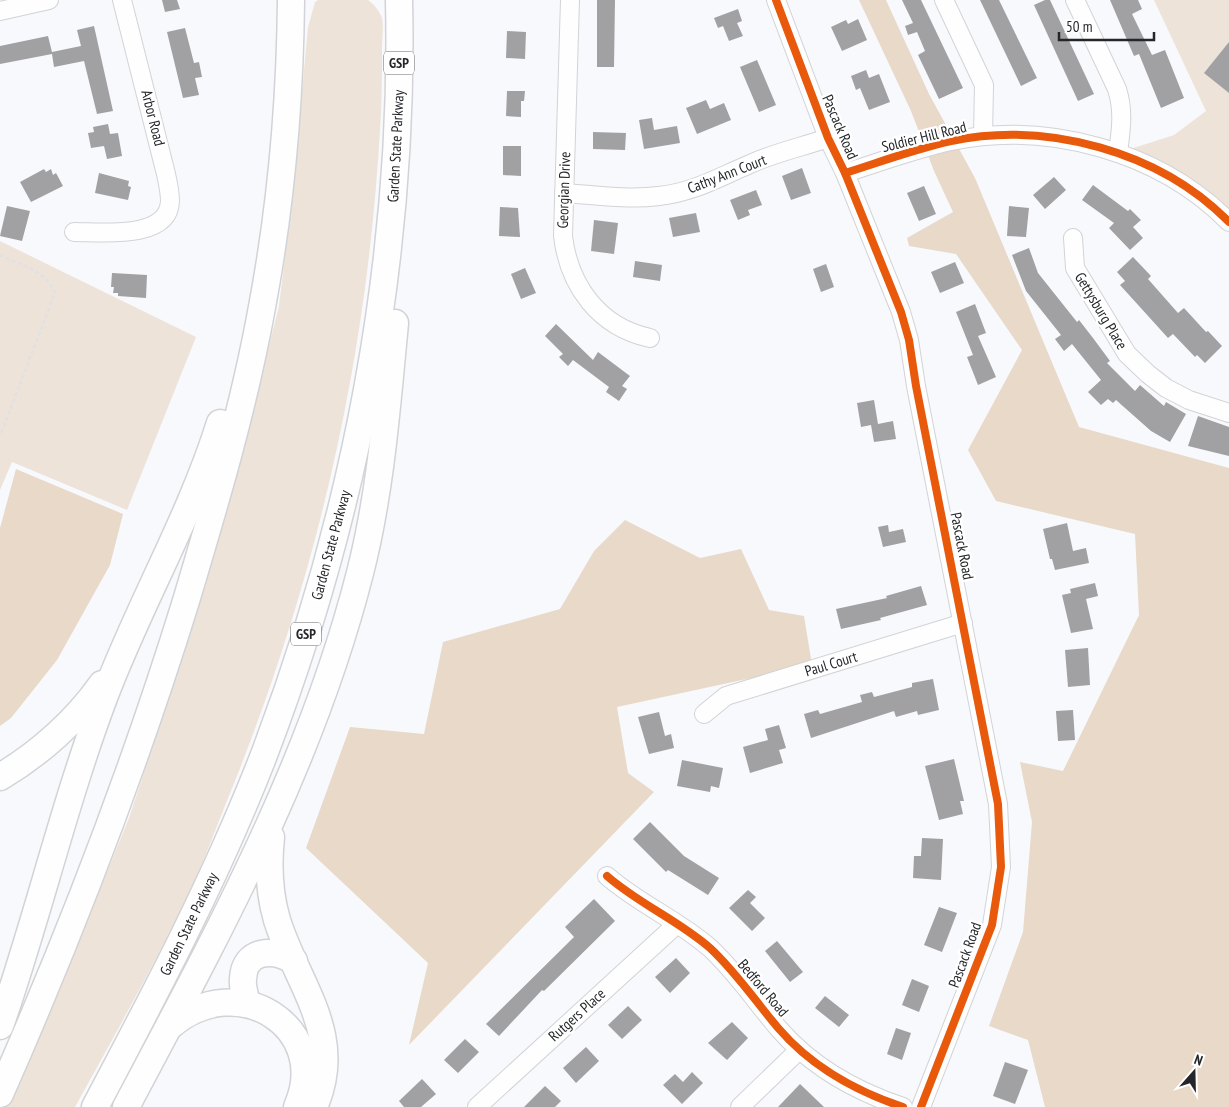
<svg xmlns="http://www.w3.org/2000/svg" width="1229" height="1107" font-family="'PT Sans Narrow',sans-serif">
<rect width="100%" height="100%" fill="#f8f9fd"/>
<g fill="#eee3d8">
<path d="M 318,0 L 368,0 C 374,4 380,12 382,18 C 384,27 382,39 382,48 C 382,75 382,102 380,130 C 367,360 317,577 231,791 C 218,822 207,854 193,884 C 157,960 116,1033 75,1107 L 7,1107 L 67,970 L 129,818 L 190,633 L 228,508 L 279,306 L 292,199 L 308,27 L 315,2 Z"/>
<polygon points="1154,0 1229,0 1229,222 1118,153 1174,135 1206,111"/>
<polygon points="0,241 196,337 127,510 12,462 0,490"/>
</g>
<g fill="#e8d9c9">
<polygon points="859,0 886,0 929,94 975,178 1079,427 1229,468 1229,1107 1045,1107 1028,1040 989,1026 1023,932 1032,822 1020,762 1063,771 1139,615 1135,534 996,501 968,450 1022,350 956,254 909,246 907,238 953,212 934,171 911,111"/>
<polygon points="16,469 123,514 110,565 57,660 11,718 0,726 0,528"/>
<polygon points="625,520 700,558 741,549 769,610 804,616 812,665 617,707 628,773 654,792 409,1045 428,963 306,848 350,727 424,734 443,642 560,609 594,551"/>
</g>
<g fill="#a1a1a4">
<polygon points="162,0 177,0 180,9 165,12"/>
<polygon points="597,0 615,0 614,67 597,67"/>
<polygon points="902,0 921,0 963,88 939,99 918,55 925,51 917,32 908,35 905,26 913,23"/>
<polygon points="980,0 999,0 1037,78 1021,86"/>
<polygon points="1045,0 1050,0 1094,94 1078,101 1034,5"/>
<polygon points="1110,0 1138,0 1142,9 1132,14 1152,55 1165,50 1184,98 1161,108 1139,54 1134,56"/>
<polygon points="738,9 742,21 737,23 743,36 729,41 723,26 718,28 714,18"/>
<polygon points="858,19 867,40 842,51 831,27 846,20 848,24"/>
<polygon points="94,26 113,111 97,114 84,61 54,67 52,54 0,64 0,46 48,36 52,52 81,46 77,30"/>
<polygon points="185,28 194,63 199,62 202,77 195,78 199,95 183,98 167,32"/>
<polygon points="507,31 526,32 525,59 506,58"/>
<polygon points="1229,42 1229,93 1204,73"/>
<polygon points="757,60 776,105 759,112 740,67"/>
<polygon points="866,70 869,78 879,74 890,102 869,110 860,88 856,90 851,76"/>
<polygon points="507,91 525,91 524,101 521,101 521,117 506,116"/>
<polygon points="706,100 710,109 724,103 731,120 697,134 686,108"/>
<polygon points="652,118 654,130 677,126 680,143 644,149 639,120"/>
<polygon points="108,124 110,134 118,133 122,156 107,159 104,146 91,148 88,133 94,132 93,127"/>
<polygon points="593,132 626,133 625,150 593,149"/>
<polygon points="503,146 521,146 521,176 503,175"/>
<polygon points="802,168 811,193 791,200 782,176"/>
<polygon points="44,169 46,172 51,169 53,175 56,173 63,186 31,202 20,182"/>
<polygon points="99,173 129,181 128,186 131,187 128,200 95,193"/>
<polygon points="1054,177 1066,190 1045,209 1033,195"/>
<polygon points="1093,185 1128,211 1130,209 1141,220 1133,227 1143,238 1130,250 1109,228 1114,223 1082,200"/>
<polygon points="924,186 936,214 919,221 907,193"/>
<polygon points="756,190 762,205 748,210 750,215 738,220 730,200"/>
<polygon points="7,206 30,211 22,241 0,236"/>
<polygon points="1009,206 1029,208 1026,237 1007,236"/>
<polygon points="500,207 518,208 520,237 499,236"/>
<polygon points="696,213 700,232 673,237 669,218"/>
<polygon points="594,220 618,223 614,254 591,251"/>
<polygon points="1029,248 1038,273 1077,322 1079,320 1093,338 1110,361 1107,363 1135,391 1140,385 1164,406 1166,402 1186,414 1170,442 1151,431 1116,400 1113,403 1108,399 1101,405 1088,392 1101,380 1072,344 1064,351 1055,339 1061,335 1026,291 1012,255"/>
<polygon points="1133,257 1151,276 1148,279 1178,313 1184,308 1206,332 1208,331 1222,346 1205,363 1197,355 1195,357 1173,334 1168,338 1120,285 1125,281 1117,272"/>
<polygon points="635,261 662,265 660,281 633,277"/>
<polygon points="955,262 964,283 940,293 931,272"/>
<polygon points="826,264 834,287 821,292 813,269"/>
<polygon points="525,268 536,293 521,299 511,274"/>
<polygon points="112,273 147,275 146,298 118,296 118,293 113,293 114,287 111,287"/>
<polygon points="975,304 986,333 978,336 996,377 978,385 967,357 973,355 956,312"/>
<polygon points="556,324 593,360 598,352 630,376 622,386 627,389 619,401 606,392 609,387 573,360 568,366 559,357 563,354 545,336"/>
<polygon points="874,400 878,424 893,421 896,439 874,442 871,425 861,427 857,403"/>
<polygon points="1198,416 1229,427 1229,456 1188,446"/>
<polygon points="1067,523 1073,551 1086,548 1089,563 1055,570 1052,559 1050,559 1043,529"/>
<polygon points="888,525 889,532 903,529 906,542 883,547 878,527"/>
<polygon points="1095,583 1098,596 1086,599 1093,629 1071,633 1062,595 1071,593 1070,589"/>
<polygon points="921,586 927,605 880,618 881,620 841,629 836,609 887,598 886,596"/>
<polygon points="1088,648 1090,685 1068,687 1065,650"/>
<polygon points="933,679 939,710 918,715 917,711 896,717 894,711 811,738 804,714 818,710 820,714 862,702 860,695 872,692 874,697 912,687 912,683"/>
<polygon points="1073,710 1075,740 1058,741 1056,711"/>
<polygon points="659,712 665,736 671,734 674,748 649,754 638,717"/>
<polygon points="779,725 786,748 779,750 783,763 750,773 743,747 768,740 765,729"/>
<polygon points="954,759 964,801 960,801 963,814 939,820 925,766"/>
<polygon points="682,760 723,768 719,788 711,786 710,792 677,786"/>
<polygon points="650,822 684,856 719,878 708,895 668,870 666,872 633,839"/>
<polygon points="922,838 943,839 941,880 913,878 914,856 921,856"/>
<polygon points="748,890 756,897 750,903 765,918 752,931 729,908"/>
<polygon points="594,899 615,921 544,991 542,990 499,1036 486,1024 574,937 565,927"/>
<polygon points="939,907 957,913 942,952 924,945"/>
<polygon points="777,941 803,972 790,982 765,951"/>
<polygon points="676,958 690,973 670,993 655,977"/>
<polygon points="912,979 929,986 919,1012 902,1005"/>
<polygon points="825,996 849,1015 839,1027 815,1008"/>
<polygon points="628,1006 642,1020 622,1039 608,1025"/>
<polygon points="732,1022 748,1038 727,1060 708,1043"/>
<polygon points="896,1028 911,1033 902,1060 887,1054"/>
<polygon points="465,1039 479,1052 458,1073 444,1060"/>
<polygon points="586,1047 599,1061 576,1083 563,1068"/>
<polygon points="1005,1062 1028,1070 1015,1104 993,1096"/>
<polygon points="692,1072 703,1083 682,1104 663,1085 675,1074 683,1082"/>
<polygon points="422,1079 436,1094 421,1107 404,1107 399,1101"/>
<polygon points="800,1084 824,1107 778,1107"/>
<polygon points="545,1086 561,1101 555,1107 524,1107"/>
</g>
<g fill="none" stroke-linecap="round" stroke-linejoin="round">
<g stroke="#d2d3d6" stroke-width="20">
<g id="minor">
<path d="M 570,0 L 563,236 C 569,286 599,327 650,338"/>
<polyline points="776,0 828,138 845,173 901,312 909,340 916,386 998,804 1001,867 992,925 921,1107"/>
<polyline points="944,0 984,85 983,136"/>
<path d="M 1075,0 L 1117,89 C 1124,111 1121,130 1118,153"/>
<polyline points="0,11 49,0"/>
<path d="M 845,173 C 880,162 915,149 951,141 C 1047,121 1159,151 1229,222"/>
<path d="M 564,193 C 595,195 628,200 659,196 C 694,192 717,178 748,165 C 773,153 802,147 828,138"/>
<path d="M 74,232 C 101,232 169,240 170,201 C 170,192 168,183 166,174 L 122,0"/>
<polyline points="1073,238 1075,268 1127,354 1148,374 1166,388 1189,400 1229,413"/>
<polyline points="704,714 726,696 963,623"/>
<path d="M 607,876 C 639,904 678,920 710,948 C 736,972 756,1002 779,1029 C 812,1067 855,1091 903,1107"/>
<polyline points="477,1107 677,924"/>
<polyline points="740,1107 799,1050"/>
</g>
</g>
<g stroke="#d2d3d6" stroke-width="29">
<g id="highway">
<path d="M 0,777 C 39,754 76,721 102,684"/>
<path d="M 271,837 C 268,865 269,893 277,920 C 297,985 346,1035 314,1107"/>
<path d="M 247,1003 C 245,995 242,987 243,979 C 244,949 274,948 294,961"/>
<path d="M 0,1026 C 38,917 64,803 105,695 C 140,603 190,518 220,423"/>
<path d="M 170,1026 C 238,967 332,1028 297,1107"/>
<path d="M 0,1094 C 71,933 134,769 186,601 C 215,504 244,407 262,307 C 281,206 290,103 291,0"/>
<path d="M 95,1107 C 155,994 215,880 262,760 C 355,518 405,259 399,0"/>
<path d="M 126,1107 C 218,933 311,765 360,573 C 381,491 387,406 395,323"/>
</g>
</g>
<path stroke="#e1e1e3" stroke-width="2.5" stroke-dasharray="4 2.5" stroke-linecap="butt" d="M 0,255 C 20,265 47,271 55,293 L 0,436"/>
<use href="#minor" stroke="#fefeff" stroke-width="18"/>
<use href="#highway" stroke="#fefeff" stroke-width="26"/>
<g stroke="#fff" stroke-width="11">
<g id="cycleway">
<polyline points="776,0 828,138 845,173 901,312 909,340 916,386 998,804 1001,867 992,925 921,1107"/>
<path d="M 845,173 C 880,162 915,149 951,141 C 1047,121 1159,151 1229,222"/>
<path d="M 607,876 C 639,904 678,920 710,948 C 736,972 756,1002 779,1029 C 812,1067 855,1091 903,1107"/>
</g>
</g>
<use href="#cycleway" stroke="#e8590c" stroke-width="8"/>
</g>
<g text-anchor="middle" stroke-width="5" stroke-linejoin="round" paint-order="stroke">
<g fill="#fff" stroke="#666769" stroke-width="1">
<rect x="384" y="51.5" width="30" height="23" rx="4"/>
<rect x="291" y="622.5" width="30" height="23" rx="4"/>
</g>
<g font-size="14" font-weight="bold" fill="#252629">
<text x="399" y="68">GSP</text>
<text x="306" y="639">GSP</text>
</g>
<g font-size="15" fill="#252629" stroke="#fff">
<text transform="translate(153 118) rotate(76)" y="5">Arbor Road</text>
<text transform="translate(840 127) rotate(67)" y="5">Pascack Road</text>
<text transform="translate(924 137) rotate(-14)" y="5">Soldier Hill Road</text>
<text transform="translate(396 146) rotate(-87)" y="5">Garden State Parkway</text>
<text transform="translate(727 174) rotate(-21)" y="5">Cathy Ann Court</text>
<text transform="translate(564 190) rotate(-88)" y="5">Georgian Drive</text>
<text transform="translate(1101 311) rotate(59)" y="5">Gettysburg Place</text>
<text transform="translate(331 545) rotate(-75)" y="5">Garden State Parkway</text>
<text transform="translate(962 546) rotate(79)" y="5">Pascack Road</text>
<text transform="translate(831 664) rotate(-17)" y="5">Paul Court</text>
<text transform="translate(189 924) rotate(-64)" y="5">Garden State Parkway</text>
<text transform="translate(965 955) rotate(-70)" y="5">Pascack Road</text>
<text transform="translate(763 988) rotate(50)" y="5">Bedford Road</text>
<text transform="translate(577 1015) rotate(-42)" y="5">Rutgers Place</text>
</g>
</g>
<g transform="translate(1194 1072) rotate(20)" stroke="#ffffff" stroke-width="4" paint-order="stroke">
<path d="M0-4L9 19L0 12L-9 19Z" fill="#252629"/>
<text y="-8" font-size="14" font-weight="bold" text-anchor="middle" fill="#252629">N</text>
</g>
<path d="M1059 32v8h95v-8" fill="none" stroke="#252629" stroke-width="2.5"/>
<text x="1066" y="32" font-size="15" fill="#252629" stroke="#ffffff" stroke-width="4" paint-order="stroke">50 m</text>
</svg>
